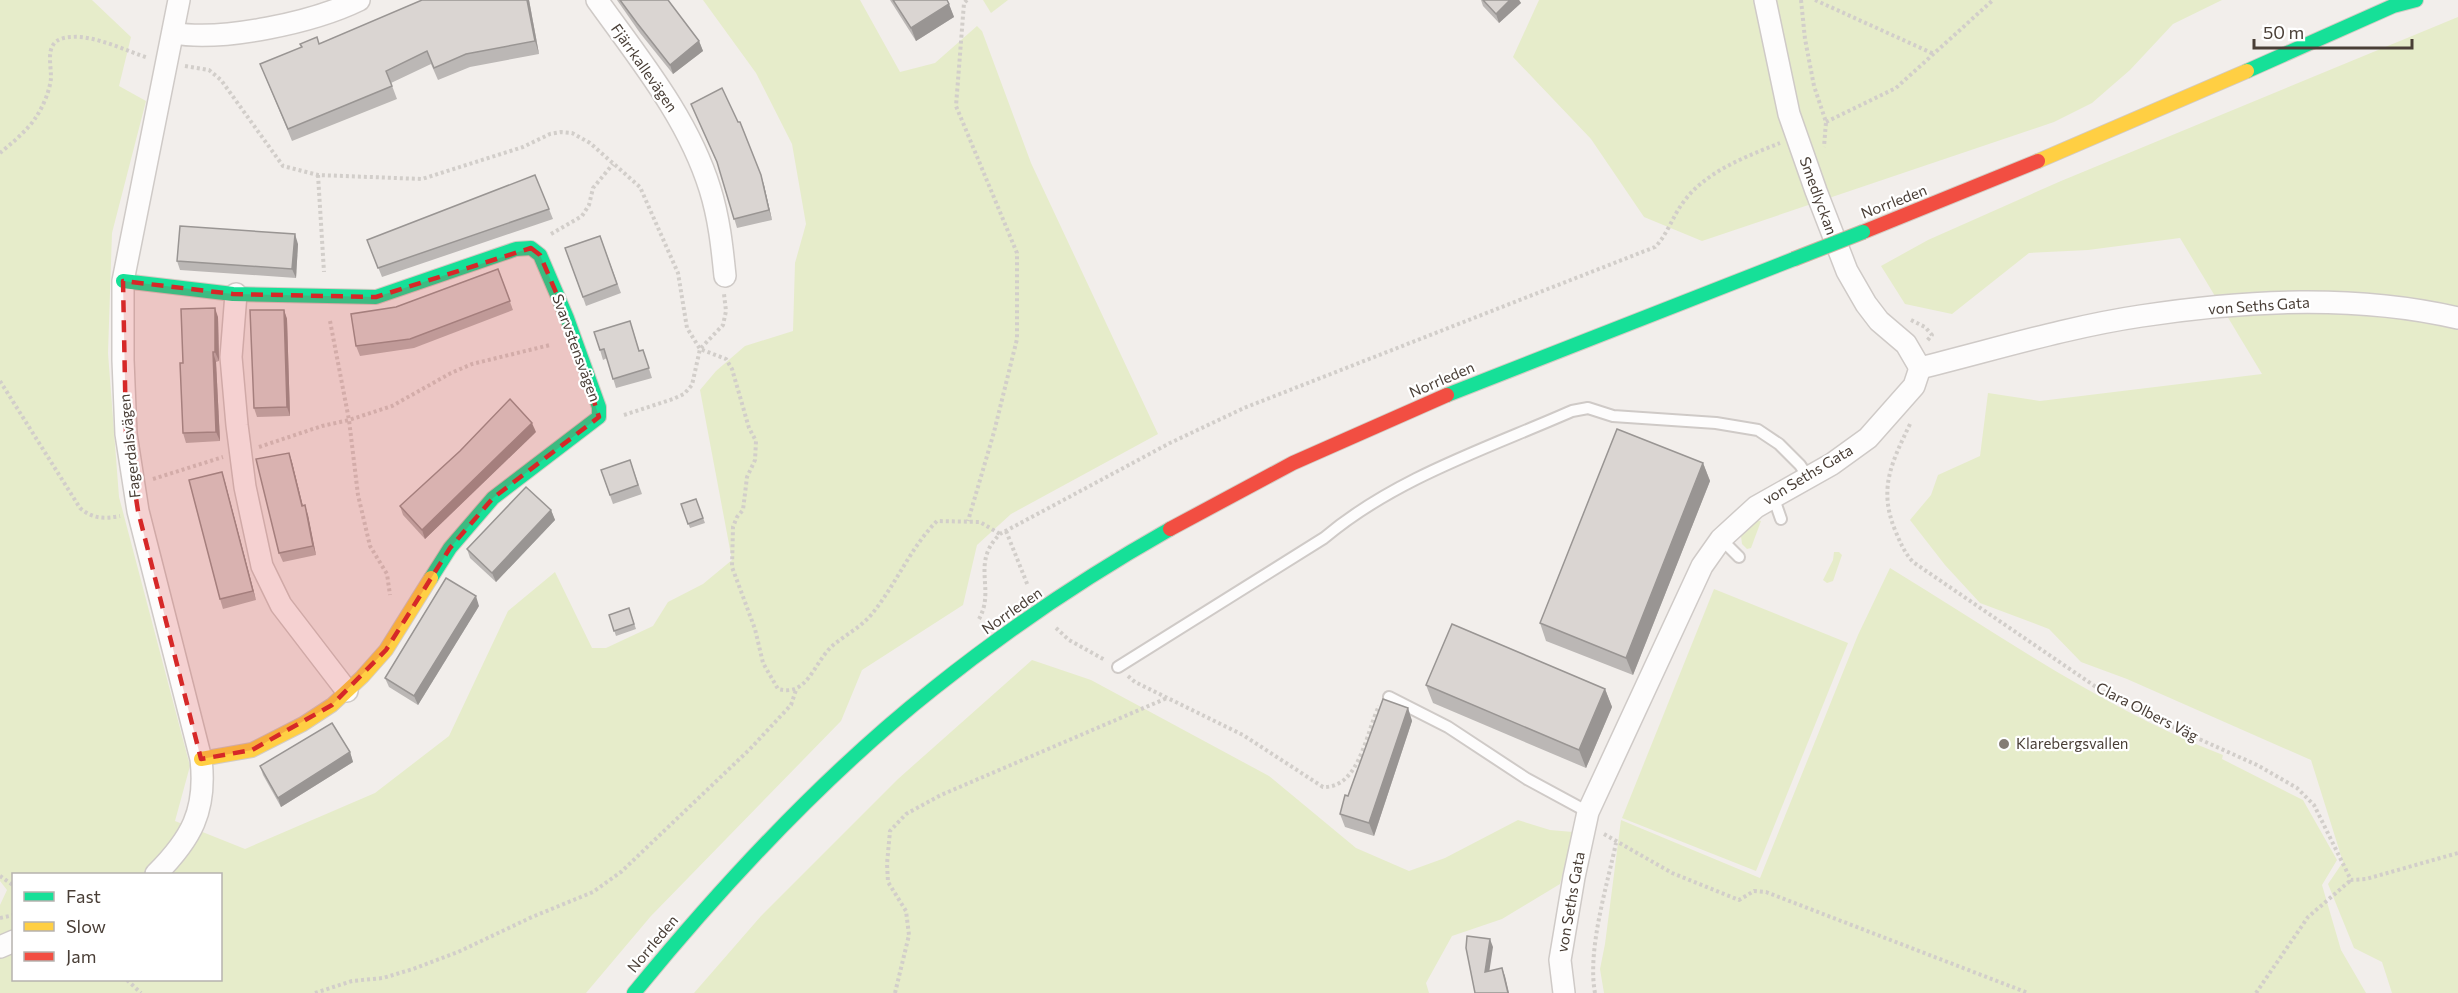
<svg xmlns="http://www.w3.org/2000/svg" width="2458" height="993" font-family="Commissioner,sans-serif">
<rect width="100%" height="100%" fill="#f2eeeb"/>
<g fill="#e6ecca" fill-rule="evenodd">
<path d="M 0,0 L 92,0 L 131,37 L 119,86 L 146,101 L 112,233 L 108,353 L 119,497 L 190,766 L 175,821 L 245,849 L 375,793 L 449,736 L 508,611 L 555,572 L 592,648 L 606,648 L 653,626 L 668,602 L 703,584 L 732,560 L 700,390 L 716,371 L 745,346 L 793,331 L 795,263 L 806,224 L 792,144 L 756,73 L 703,0 L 860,0 L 900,72 L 935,63 L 977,26 L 982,31 L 1031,163 L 1158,434 L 1011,514 L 977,545 L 963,605 L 862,670 L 841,721 L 651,916 L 586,993 L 0,993 L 0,905 L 7,890 L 0,881 ZM 14,874 L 220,874 L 220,980 L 14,980 Z"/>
<polygon points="983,0 1008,0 991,13"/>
<polygon points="1539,0 2222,0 2173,24 2130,70 2092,103 2054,122 1702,241 1644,217 1591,139 1513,57"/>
<polygon points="2458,17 2458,993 2392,993 2382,962 2354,948 2328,884 2343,862 2311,760 2127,679 2081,662 2049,629 1980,603 1945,565 1910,520 1931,495 1938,475 1980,456 1988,393 2040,401 2262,374 2180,238 2088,250 2029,253 1952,314 1905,304 1881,266 1928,240 2061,181"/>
<polygon points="1755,520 1761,521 1751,548 1747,549 1742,544 1741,536"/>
<polygon points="1834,552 1839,552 1842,555 1833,581 1827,583 1823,580 1833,560"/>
<path d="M 1890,568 C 1998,634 2104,709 2223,755 L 2222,759 L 2303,800 L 2337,860 L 2322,885 L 2341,950 L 2366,993 L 1604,993 L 1600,969 L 1605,944 L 1621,820 L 1760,878 L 1858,635 Z"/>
<polygon points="1714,589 1848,643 1756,871 1622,818"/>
<polygon points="1032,660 1091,680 1269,776 1356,848 1409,871 1445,858 1518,820 1550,830 1573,832 1560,884 1502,919 1452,936 1426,983 1429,993 694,993 761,916 898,779"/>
</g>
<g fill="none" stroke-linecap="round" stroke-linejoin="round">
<g stroke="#cfcac7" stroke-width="14">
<g id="lane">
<polyline points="1773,496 1781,519"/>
<polyline points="1721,539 1739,557"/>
<path d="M 1118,667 L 1324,538 C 1395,478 1488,448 1572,411 L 1588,408 L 1613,416 L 1716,423 L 1758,430 L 1779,444 L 1800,465 L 1808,477"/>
<polyline points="1389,697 1448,727 1527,779 1588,812"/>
</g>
</g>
<g stroke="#cfcac7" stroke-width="24">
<g id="street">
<path d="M 597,0 C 640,60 688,118 710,189 C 719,218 722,246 725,276"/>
<polyline points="1765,0 1789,114 1816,191 1847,271 1866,304 1879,321 1906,344 1920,368"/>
<path d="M 173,33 C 223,42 314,22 359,0"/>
<polyline points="236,294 231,357 237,425 245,487 262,566 281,605 347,691"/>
<path d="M 1920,368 C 1993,350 2067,327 2141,316 C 2245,300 2355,294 2458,318"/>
<path d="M 156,874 C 191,839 207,811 201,759 L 138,511 L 126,434 L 123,360 L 123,281 L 179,0"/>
<polyline points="0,947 14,941"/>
<polyline points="1564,993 1560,960 1574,877 1588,812 1702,566 1721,539 1756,507 1832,464 1868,438 1914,386 1920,368"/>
</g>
</g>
<g stroke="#d3cbc3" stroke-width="16">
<g id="fast">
<polyline points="2247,71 2393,6 2416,0"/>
<polyline points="123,281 233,294 376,297 516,249 531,248 540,255 567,318 599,407 599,417 493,498 450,548 431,578"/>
<polyline points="1447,395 1794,259"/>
<path d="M 634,993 C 724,883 822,777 933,689 C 1008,629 1087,576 1170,529"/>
</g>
</g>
<g stroke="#d3cbc3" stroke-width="16">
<g id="slow">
<polyline points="2038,161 2247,71"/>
<polyline points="201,759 252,750 303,724 332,705 362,677 386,650 431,578"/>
</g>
</g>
<g stroke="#d3cbc3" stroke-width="16">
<g id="jam">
<polyline points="1863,232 2038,161"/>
<polyline points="1170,529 1293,463 1447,395"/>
</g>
</g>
<g stroke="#d2ceca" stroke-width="4" stroke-dasharray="3 3" stroke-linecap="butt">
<polyline points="967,0 964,3 956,106 1017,253 1017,339 994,432 968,521"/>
<polyline points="1801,0 1805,39 1814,86 1826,122 1824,147"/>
<polyline points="1815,0 1934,54"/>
<path d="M 185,66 L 209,70 L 221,80 L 283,166 L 318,175 L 422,179 L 523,147 L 550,134 L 561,132 L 572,133 L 590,143 L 640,187 L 678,273 L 687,328 L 700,349 L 726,359 L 732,369 L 749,428 L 756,441 L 755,460 L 747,477 L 743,510 L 737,517 L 733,527 L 732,567 L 755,629 L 763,663 L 778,689 C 807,697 813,665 831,647 C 843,636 860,628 871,615 C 896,585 910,548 937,521 L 980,522 L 1000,534"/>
<polyline points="1826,122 1896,88 1993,0"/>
<path d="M 0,153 C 12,143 28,130 36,117 C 43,107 50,90 51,78 C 51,60 43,38 72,37 C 94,35 127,51 148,58"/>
<polyline points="318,175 324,272"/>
<polyline points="551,234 582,216 589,205 593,188 613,164"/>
<polyline points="1911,320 1925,327 1932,335 1926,342"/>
<polyline points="330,321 349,420 358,495 370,546 387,574 390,595"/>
<path d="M 0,381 L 80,508 C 93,519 104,519 120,516"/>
<polyline points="624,415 673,399 684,394 692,385 700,349 723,325 726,311 724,294"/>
<path d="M 1910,424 C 1892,462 1878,488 1895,530 C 1900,542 1904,552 1913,562 L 2099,689 L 2150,717 L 2257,765 L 2297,788 L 2314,805 L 2351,880 L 2366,879 L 2458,853"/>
<polyline points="259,447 322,426 349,420 392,406 451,373 472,364 550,345"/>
<polyline points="153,479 223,457"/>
<polyline points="1006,531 1028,586"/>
<path d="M 979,619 C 996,589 970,563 1000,534 L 1170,443 L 1244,408 L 1655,247 C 1667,235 1672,218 1682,204 C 1704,172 1745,157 1780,143"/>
<polyline points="1056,628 1069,640 1105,660"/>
<path d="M 1128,676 L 1135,682 L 1243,735 L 1323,787 C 1360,788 1366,732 1379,706"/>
<polyline points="1604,834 1672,873 1739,900 1754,891 1766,892 2028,993"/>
<polyline points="0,876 14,886"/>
<polyline points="0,918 14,915"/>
<polyline points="127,980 141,993"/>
<polyline points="315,993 352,981 383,978 413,969 458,952 532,917 593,892 621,872 750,749 791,705 796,690"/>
<polyline points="895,993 909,935 906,911 888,882 887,864 890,831 906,814 941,795 1167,698"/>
<path d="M 1595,993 C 1587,950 1607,886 1616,843"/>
<polyline points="2256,993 2308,917 2351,880"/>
</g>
<use href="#lane" stroke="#fdfcfc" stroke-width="10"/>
<use href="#street" stroke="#fdfcfc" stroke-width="21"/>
<use href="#fast" stroke="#16e098" stroke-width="14"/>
<use href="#slow" stroke="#ffcf43" stroke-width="14"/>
<use href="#jam" stroke="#f24e42" stroke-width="14"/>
<g stroke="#ccb5a5" stroke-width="16" stroke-linecap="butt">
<polyline id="fast-bridge" points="1794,259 1863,232"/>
</g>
<use href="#fast-bridge" stroke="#16e098" stroke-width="14"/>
</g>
<g fill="#bbb7b5">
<polygon points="422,0 529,0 539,54 470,67 438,80 431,64 391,83 397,99 292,141 260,64 319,44"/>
<polygon points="617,0 668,0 699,41 703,51 673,74 640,33"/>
<polygon points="890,0 947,0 954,17 916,41"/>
<polygon points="1481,0 1519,0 1521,3 1499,23 1483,6"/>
<polygon points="691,104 764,185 772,220 737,228 719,167"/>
<polygon points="549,209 553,219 382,277 367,240"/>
<polygon points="600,236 621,293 586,306 565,248"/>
<polygon points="298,244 296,278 180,270 177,261"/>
<polygon points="498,269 513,310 414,348 360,356 356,346 396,307"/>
<polygon points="284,310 287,319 290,416 257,417 254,408"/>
<polygon points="218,317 219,361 216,362 220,441 186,443 183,433 183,363"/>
<polygon points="633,330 639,351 643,350 652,378 616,388 607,358 603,360 600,350"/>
<polygon points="536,432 425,539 403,515 400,506"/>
<polygon points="289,453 292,462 303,506 308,515 316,555 283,562 279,553"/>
<polygon points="630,460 642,494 613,504 601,470"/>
<polygon points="1703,463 1710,481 1633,675 1546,641 1540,623"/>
<polygon points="225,482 256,600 223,609 220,599"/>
<polygon points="696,499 705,523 690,528 681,504"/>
<polygon points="551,510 555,520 496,582 470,558 467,549"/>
<polygon points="479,606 418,705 389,687 385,678"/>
<polygon points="629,608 636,629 616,636 609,615"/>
<polygon points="1426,685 1605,689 1612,707 1586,768 1433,703"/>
<polygon points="1408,708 1412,721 1374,836 1345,827 1340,814 1348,796"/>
<polygon points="350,752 353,762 281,807 263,775 260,766"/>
</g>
<g fill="#999593">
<polygon points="527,0 529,0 539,54 535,41"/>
<polygon points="1510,0 1519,0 1521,3 1499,23 1496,14"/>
<polygon points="949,4 954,17 916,41 911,28"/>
<polygon points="699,41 703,51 673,74 670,65"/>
<polygon points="761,175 764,185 772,220 769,210"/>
<polygon points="295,234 298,244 296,278 292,269"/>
<polygon points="215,308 218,317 219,361 215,352"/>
<polygon points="284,310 287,319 290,416 287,407"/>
<polygon points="213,352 216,362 220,441 216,432"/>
<polygon points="532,423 536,432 425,539 422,530"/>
<polygon points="289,453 292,462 305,515 302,506"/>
<polygon points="1703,463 1710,481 1633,675 1626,658"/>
<polygon points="222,472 225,482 256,600 253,591"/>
<polygon points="305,505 308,515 316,555 313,546"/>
<polygon points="551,510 555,520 496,582 492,573"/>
<polygon points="476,596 479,606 418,705 414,696"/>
<polygon points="1605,689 1612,707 1586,768 1579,750"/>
<polygon points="1408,708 1412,721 1374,836 1369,823"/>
<polygon points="350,752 353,762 281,807 278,798"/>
<polygon points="1490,939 1493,947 1488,980 1485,972"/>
<polygon points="1502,968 1505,976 1509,993 1508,993"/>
</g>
<g fill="#dad5d2" stroke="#999593" stroke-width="1.5">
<polygon points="422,0 527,0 535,41 466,54 434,68 427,51 386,71 392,86 288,129 260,64 302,47 300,44 317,37 319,44"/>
<polygon points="620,0 668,0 699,41 670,65 637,23"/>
<polygon points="893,0 947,0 949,4 911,28"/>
<polygon points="1483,0 1510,0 1496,14"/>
<polygon points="722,88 738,122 740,122 761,175 769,210 734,219 717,162 691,104"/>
<polygon points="535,175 549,209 378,268 367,240"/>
<polygon points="180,226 295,234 292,269 177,261"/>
<polygon points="600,236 617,284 583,297 565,248"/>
<polygon points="498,269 510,301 410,339 356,346 351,314 396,307"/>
<polygon points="215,308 215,352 213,352 216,432 183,433 180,363 183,363 181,309"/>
<polygon points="250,310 284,310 287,407 254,408"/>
<polygon points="630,321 639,351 643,350 649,368 613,379 604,349 600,350 594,332"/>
<polygon points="510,399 532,423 422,530 400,506 460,451"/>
<polygon points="1617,429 1703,463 1626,658 1540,623"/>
<polygon points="289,453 302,506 305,505 313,546 279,553 256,459"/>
<polygon points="630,460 638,485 610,495 601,470"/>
<polygon points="222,472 253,591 220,599 189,480"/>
<polygon points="526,487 551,510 492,573 467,549"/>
<polygon points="696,499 703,518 688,524 681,504"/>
<polygon points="446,578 476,596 414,696 385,678"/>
<polygon points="629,608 634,624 614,631 609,615"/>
<polygon points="1452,624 1605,689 1579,750 1426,685"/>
<polygon points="1383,699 1408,708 1369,823 1340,814 1345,795 1348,796"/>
<polygon points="332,723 350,752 278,798 260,766"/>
<polygon points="1467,936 1490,939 1485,972 1502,968 1508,993 1475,993 1466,948"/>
</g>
<path fill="#d62828" fill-opacity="0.2" stroke="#d62828" stroke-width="4.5" stroke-dasharray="12 8" stroke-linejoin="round" d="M 531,248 L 540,255 L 567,318 L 599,417 L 493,498 L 450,548 L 386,650 L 332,705 L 252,750 L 201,759 L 138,511 L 126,434 L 123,281 L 233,294 L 376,297 Z"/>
<circle fill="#847c75" stroke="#fff" stroke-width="2" cx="2004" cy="744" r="6"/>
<g text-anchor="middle" stroke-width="4.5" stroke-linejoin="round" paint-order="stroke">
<g font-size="15" fill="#493e36" stroke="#fff">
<text transform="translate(644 68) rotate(55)" y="5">Fjärrkallevägen</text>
<text transform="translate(1818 196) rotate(70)" y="5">Smedlyckan</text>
<text transform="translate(1894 202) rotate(-21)" y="5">Norrleden</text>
<text transform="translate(2259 306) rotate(-4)" y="5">von Seths Gata</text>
<text transform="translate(576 348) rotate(70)" y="5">Svarvstensvägen</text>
<text transform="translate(1442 380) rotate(-23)" y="5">Norrleden</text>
<text transform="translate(130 446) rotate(-96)" y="5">Fagerdalsvägen</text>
<text transform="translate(1808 475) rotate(-31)" y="5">von Seths Gata</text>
<text transform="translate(1012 611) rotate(-35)" y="5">Norrleden</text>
<text transform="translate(2147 712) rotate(27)" y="5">Clara Olbers Väg</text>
<text transform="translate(1571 902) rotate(-80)" y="5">von Seths Gata</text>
<text transform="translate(653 944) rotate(-50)" y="5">Norrleden</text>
</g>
<g font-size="15" fill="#493e36" stroke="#fff" text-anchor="start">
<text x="2016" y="749">Klarebergsvallen</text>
</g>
</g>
<rect x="12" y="873" width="210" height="108" fill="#ffffff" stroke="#b6b2af" stroke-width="1.5"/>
<rect x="24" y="892" width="30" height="9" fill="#16e098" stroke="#b6b2af" stroke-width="1.5"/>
<text x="66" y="903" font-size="18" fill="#493e36">Fast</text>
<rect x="24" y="922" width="30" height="9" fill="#ffcf43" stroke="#b6b2af" stroke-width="1.5"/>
<text x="66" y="933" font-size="18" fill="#493e36">Slow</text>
<rect x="24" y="952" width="30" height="9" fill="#f24e42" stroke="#b6b2af" stroke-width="1.5"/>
<text x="66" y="963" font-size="18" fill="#493e36">Jam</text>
<path d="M2254 39v9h158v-9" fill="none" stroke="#493e36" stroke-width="3"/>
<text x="2263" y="39" font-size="18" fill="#493e36" stroke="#ffffff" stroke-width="4.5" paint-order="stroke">50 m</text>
</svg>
